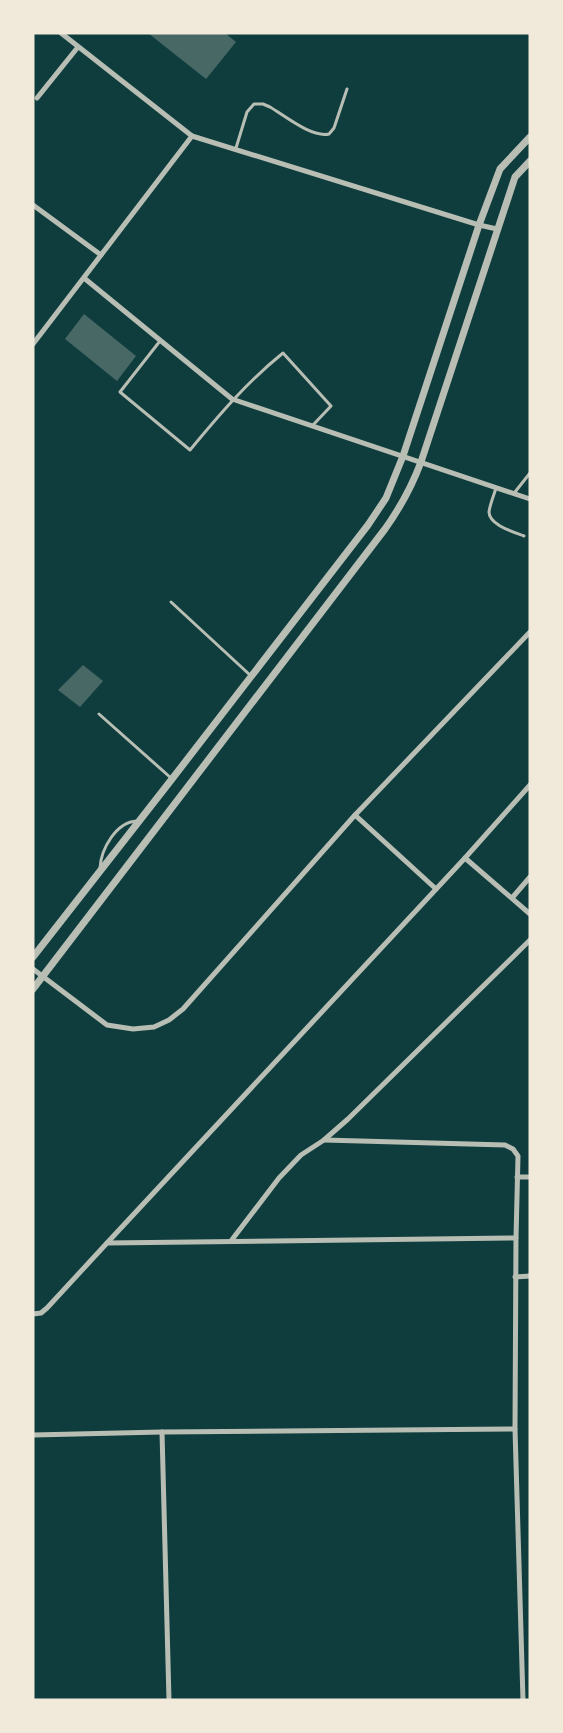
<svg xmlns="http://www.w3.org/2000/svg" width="563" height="1733" font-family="'Asap Condensed',sans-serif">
<rect width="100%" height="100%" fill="#0f3d3e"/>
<g fill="#486865">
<polygon points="148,33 225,33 236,42 206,79"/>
<polygon points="84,314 136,356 117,381 65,339"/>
<polygon points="83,665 103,681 80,707 58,690"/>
</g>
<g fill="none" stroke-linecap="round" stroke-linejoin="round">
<g stroke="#b8beb3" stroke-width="3">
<path d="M 236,148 L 247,112 L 254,104 L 263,104 L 270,107 C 285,116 312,138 329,134 L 334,128 L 347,89"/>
<path d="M 160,341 L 120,392 L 190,450 C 219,415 247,382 283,353 L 331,406 L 313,425"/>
<path d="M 496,488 C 494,495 490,504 489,512 C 489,525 514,532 524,536"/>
<polyline points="515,492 530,473"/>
<polyline points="171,602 250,675"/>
<polyline points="99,714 171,778"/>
<path d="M 100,868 C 101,849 116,822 137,821"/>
</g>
<g stroke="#b8beb3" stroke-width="5">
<polyline points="61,33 192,136 479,225 497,229"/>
<polyline points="37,98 78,47"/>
<polyline points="33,205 101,255"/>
<polyline points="84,278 232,399 530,499"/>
<polyline points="33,344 192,136"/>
<polyline points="355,815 436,889"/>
<polyline points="465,858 530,914"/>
<polyline points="512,898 530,877"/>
<polyline points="33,969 107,1025 133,1029 154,1027 169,1020 183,1009 355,815 530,632"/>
<polyline points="324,1140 505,1145 513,1149 518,1156 516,1238 515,1429"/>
<polyline points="517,1177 530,1177"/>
<polyline points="231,1241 279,1178 301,1155 324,1140 348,1119 530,940"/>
<polyline points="107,1243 465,858 530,785"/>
<polyline points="515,1277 530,1276"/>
<polyline points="33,1314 41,1313 47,1308 107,1243 516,1238"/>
<polyline points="33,1435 162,1432"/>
<polyline points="169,1700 162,1432 515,1429 523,1700"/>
</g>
<g stroke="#b8beb3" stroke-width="7">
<polyline points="33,957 172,779 368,525 386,498 403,456 479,225 500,169 530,137"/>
<path d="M 33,989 L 385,529 C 400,508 412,486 421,462 L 515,177 L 530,161"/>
</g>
</g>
<rect width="563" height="1733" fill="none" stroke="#f1e9da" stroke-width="69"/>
</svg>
